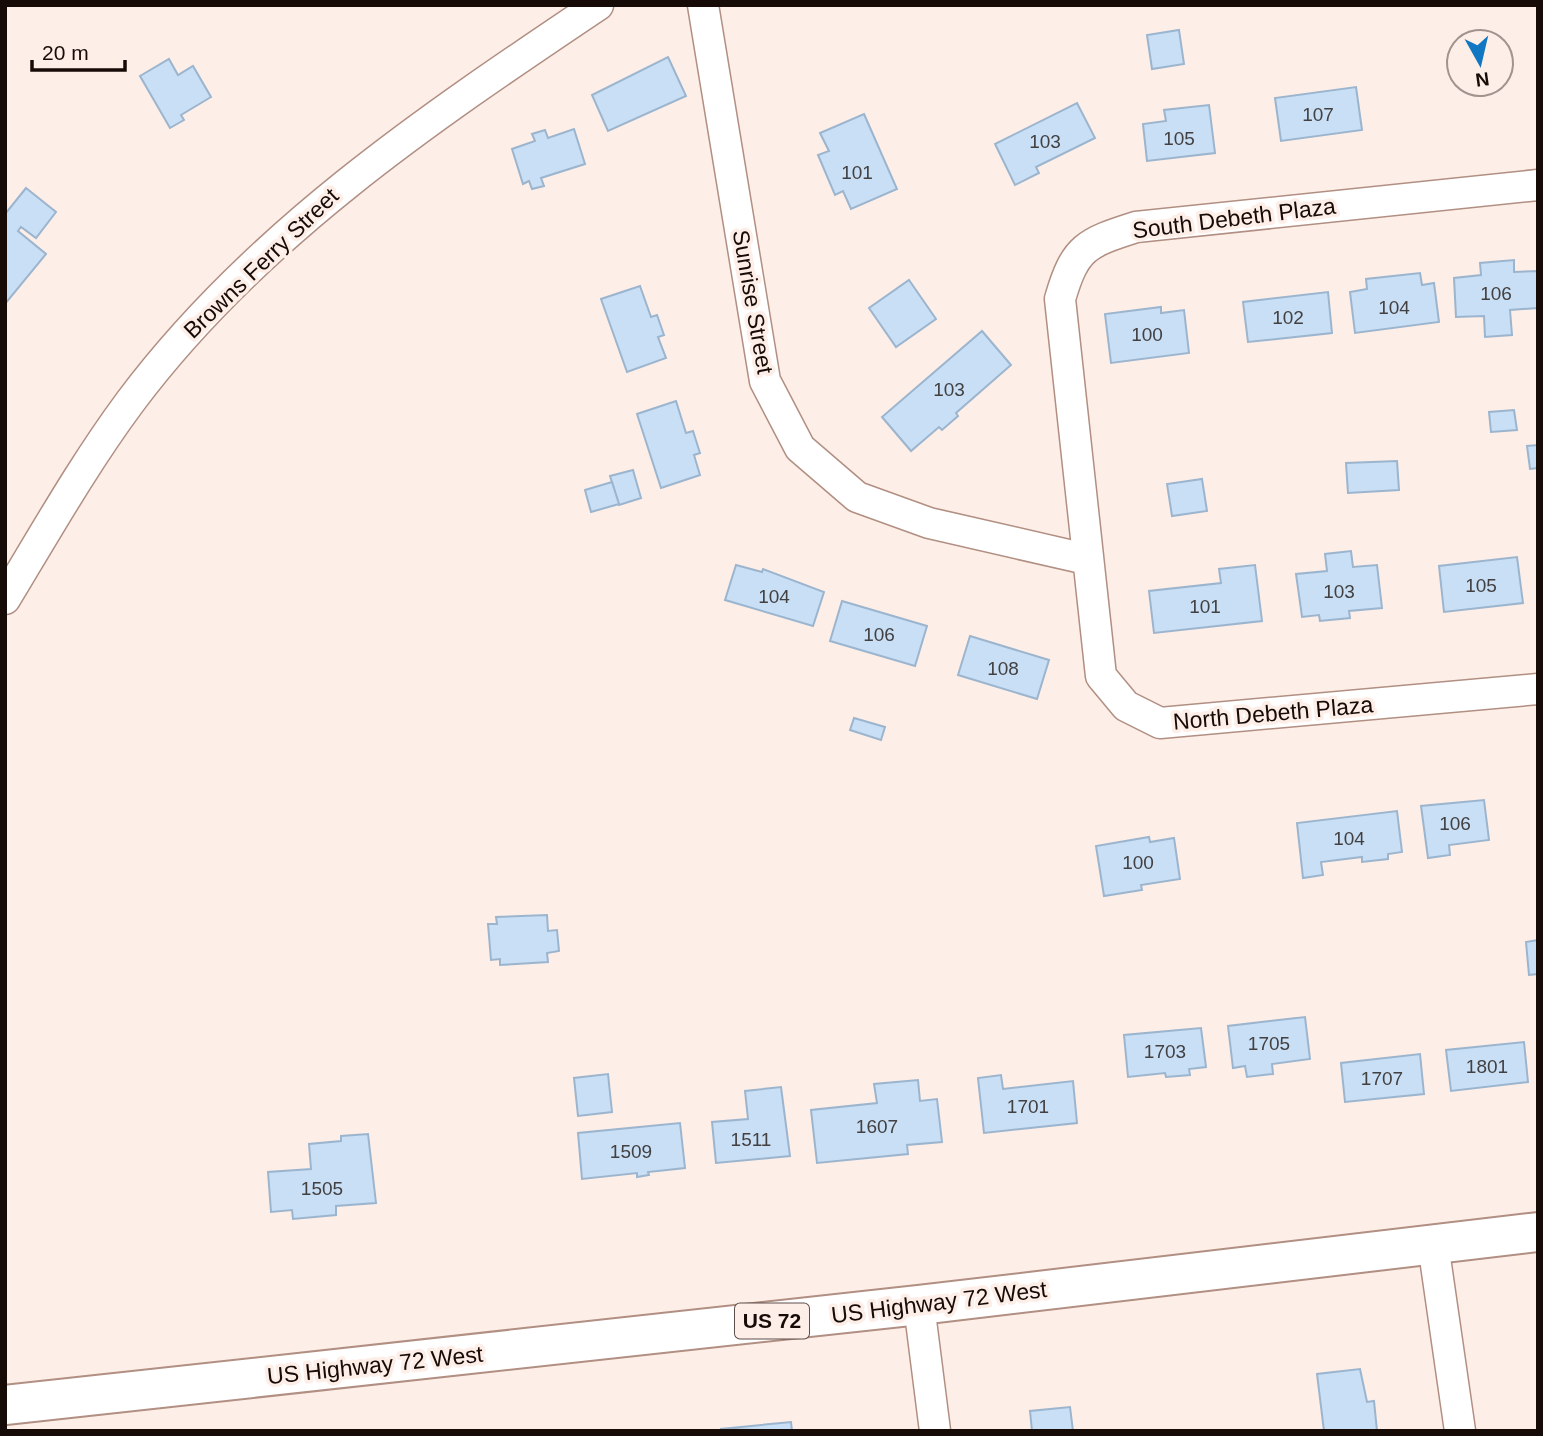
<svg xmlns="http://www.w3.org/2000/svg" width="1543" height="1436" font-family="Arial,sans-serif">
<rect width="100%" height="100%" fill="#fdeee8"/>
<g fill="#c8dff5" stroke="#9cb5ce" stroke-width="2">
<polygon points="1179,30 1184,64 1152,69 1147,35"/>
<polygon points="668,57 686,96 608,131 592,95"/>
<polygon points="169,59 178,75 193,66 211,97 181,115 184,120 170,128 140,76"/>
<polygon points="1356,87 1362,130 1281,141 1275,98"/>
<polygon points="1077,103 1095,138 1036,167 1039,173 1015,185 995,144"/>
<polygon points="1209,105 1215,153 1147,161 1143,124 1166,121 1164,110"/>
<polygon points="864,114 897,189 851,209 843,191 835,195 818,155 829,151 820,133"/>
<polygon points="574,129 585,164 541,178 544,186 532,189 529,181 523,184 512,149 535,141 532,134 545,130 548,138"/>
<polygon points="26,188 56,212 36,238 21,227 18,231 46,254 5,304 5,214"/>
<polygon points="1514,260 1514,272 1538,271 1538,308 1510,310 1512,335 1485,337 1484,316 1456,317 1454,278 1481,275 1480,263"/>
<polygon points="1420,273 1422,285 1434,283 1439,322 1355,333 1350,292 1367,289 1366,279"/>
<polygon points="909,280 936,319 896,347 869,308"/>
<polygon points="640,286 651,317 657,315 664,335 658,337 666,358 627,372 601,299"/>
<polygon points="1328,292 1332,333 1248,342 1243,302"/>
<polygon points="1161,307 1161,313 1184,310 1189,353 1111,363 1105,314"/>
<polygon points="982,331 1011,365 956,413 958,416 942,430 939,427 911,451 882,417"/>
<polygon points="676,401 686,433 693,431 700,453 694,455 700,475 661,488 637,414"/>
<polygon points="1514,410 1517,430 1491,432 1489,412"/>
<polygon points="1538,445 1538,468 1530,469 1527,446"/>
<polygon points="1397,461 1399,490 1348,493 1346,463"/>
<polygon points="633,470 641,498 619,505 610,476"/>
<polygon points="1202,479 1207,511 1172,516 1167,484"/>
<polygon points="612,482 619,504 591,512 585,490"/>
<polygon points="1351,551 1353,567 1377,565 1382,608 1349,611 1350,618 1320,621 1319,615 1302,617 1296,574 1327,571 1325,554"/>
<polygon points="1517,557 1523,603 1444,612 1439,566"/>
<polygon points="736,565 762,572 763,569 824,592 813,626 725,600"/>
<polygon points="1255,565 1262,621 1154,633 1149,591 1221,583 1219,569"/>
<polygon points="842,601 927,626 915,666 830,641"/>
<polygon points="970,636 1049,660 1037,699 958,675"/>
<polygon points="854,718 885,727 881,740 850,730"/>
<polygon points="1484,800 1489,840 1449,845 1450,855 1428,858 1421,806"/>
<polygon points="1397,811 1402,852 1388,854 1388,859 1362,862 1362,857 1321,862 1323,875 1303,878 1297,823"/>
<polygon points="1149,837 1150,842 1174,838 1180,879 1141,885 1142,890 1104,896 1096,846"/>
<polygon points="547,915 548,931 557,930 559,951 547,953 548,962 500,965 500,959 491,960 488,924 497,924 496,917"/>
<polygon points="1538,940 1538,974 1529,975 1526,942"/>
<polygon points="1305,1017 1310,1059 1272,1064 1273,1074 1247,1077 1245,1066 1233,1068 1228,1026"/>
<polygon points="1201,1028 1206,1067 1189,1069 1190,1075 1166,1077 1165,1073 1128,1077 1124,1035"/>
<polygon points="1524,1042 1528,1082 1451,1091 1446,1050"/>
<polygon points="1420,1054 1424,1094 1345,1102 1341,1063"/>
<polygon points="608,1074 612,1112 578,1116 574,1078"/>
<polygon points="1001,1075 1003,1089 1073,1081 1077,1123 984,1133 978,1078"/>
<polygon points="918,1080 920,1101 937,1099 942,1142 907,1145 908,1154 817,1163 811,1110 877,1103 874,1084"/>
<polygon points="781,1087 790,1156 716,1163 712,1122 748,1119 745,1091"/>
<polygon points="680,1123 685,1168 648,1172 649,1175 637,1177 637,1173 582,1179 578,1133"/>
<polygon points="368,1134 376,1203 336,1206 336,1215 293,1219 292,1210 271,1212 268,1172 311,1169 309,1144 341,1141 341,1136"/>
<polygon points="1360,1369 1367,1402 1374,1401 1377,1431 1324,1431 1317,1374"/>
<polygon points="1070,1407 1073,1431 1032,1431 1030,1411"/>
<polygon points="791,1422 792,1431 720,1429"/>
</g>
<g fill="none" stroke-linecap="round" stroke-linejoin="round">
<g stroke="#b18f82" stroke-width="33">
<g id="minor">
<polyline points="703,5 765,381 800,448 857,497 929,523 1086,559"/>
<path d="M 1538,185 L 1136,227 C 1086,243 1075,247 1060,299 L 1101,676 L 1126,706 L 1160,723 L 1538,689"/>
<path d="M 5,599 C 45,533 84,464 130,402 C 254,236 428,119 598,5"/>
<polyline points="1433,1244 1460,1431"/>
<polyline points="919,1305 935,1431"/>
</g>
</g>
<g stroke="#b18f82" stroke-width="42">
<polyline id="highway" points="5,1405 919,1305 1538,1232"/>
</g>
<use href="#minor" stroke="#fff" stroke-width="30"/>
<use href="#highway" stroke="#fff" stroke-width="38"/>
</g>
<g text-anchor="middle" stroke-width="7" stroke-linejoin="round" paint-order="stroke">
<g font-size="19" fill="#434042">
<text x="1318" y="121">107</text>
<text x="1179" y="145">105</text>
<text x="1045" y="148">103</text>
<text x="857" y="179">101</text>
<text x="1496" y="300">106</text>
<text x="1394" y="314">104</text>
<text x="1288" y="324">102</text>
<text x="1147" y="341">100</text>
<text x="949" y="396">103</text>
<text x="1481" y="592">105</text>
<text x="1339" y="598">103</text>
<text x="774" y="603">104</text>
<text x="1205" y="613">101</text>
<text x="879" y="641">106</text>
<text x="1003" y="675">108</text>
<text x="1455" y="830">106</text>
<text x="1349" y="845">104</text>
<text x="1138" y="869">100</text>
<text x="1269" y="1050">1705</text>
<text x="1165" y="1058">1703</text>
<text x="1487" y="1073">1801</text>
<text x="1382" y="1085">1707</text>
<text x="1028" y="1113">1701</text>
<text x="877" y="1133">1607</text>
<text x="751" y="1146">1511</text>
<text x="631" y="1158">1509</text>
<text x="322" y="1195">1505</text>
</g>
<rect fill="#fdeee8" stroke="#5c4f4a" stroke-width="2" x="735" y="1303.5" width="74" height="35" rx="5"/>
<g font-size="21" font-weight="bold" fill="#170b07">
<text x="772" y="1328">US 72</text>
</g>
<g font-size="23" fill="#170b07" stroke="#fdeee8">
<text transform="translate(1234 218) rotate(-7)" y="8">South Debeth Plaza</text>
<text transform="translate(261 263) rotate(-44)" y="8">Browns Ferry Street</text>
<text transform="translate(753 302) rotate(80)" y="8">Sunrise Street</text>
<text transform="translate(1273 713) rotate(-5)" y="8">North Debeth Plaza</text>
<text transform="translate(939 1302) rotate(-7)" y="8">US Highway 72 West</text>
<text transform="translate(375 1365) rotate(-6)" y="8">US Highway 72 West</text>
</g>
</g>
<rect width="1543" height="1436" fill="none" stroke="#170b07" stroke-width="14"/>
<g transform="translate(1480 63) rotate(172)"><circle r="33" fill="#fdeee8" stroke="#a1938e" stroke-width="2"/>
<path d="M0-5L12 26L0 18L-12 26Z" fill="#1177c2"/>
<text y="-10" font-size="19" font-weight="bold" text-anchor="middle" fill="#170b07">N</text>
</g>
<path d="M32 60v10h93v-10" fill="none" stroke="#170b07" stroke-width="3.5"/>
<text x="42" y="60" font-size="21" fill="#170b07" stroke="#fdeee8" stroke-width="5" paint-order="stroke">20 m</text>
</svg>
